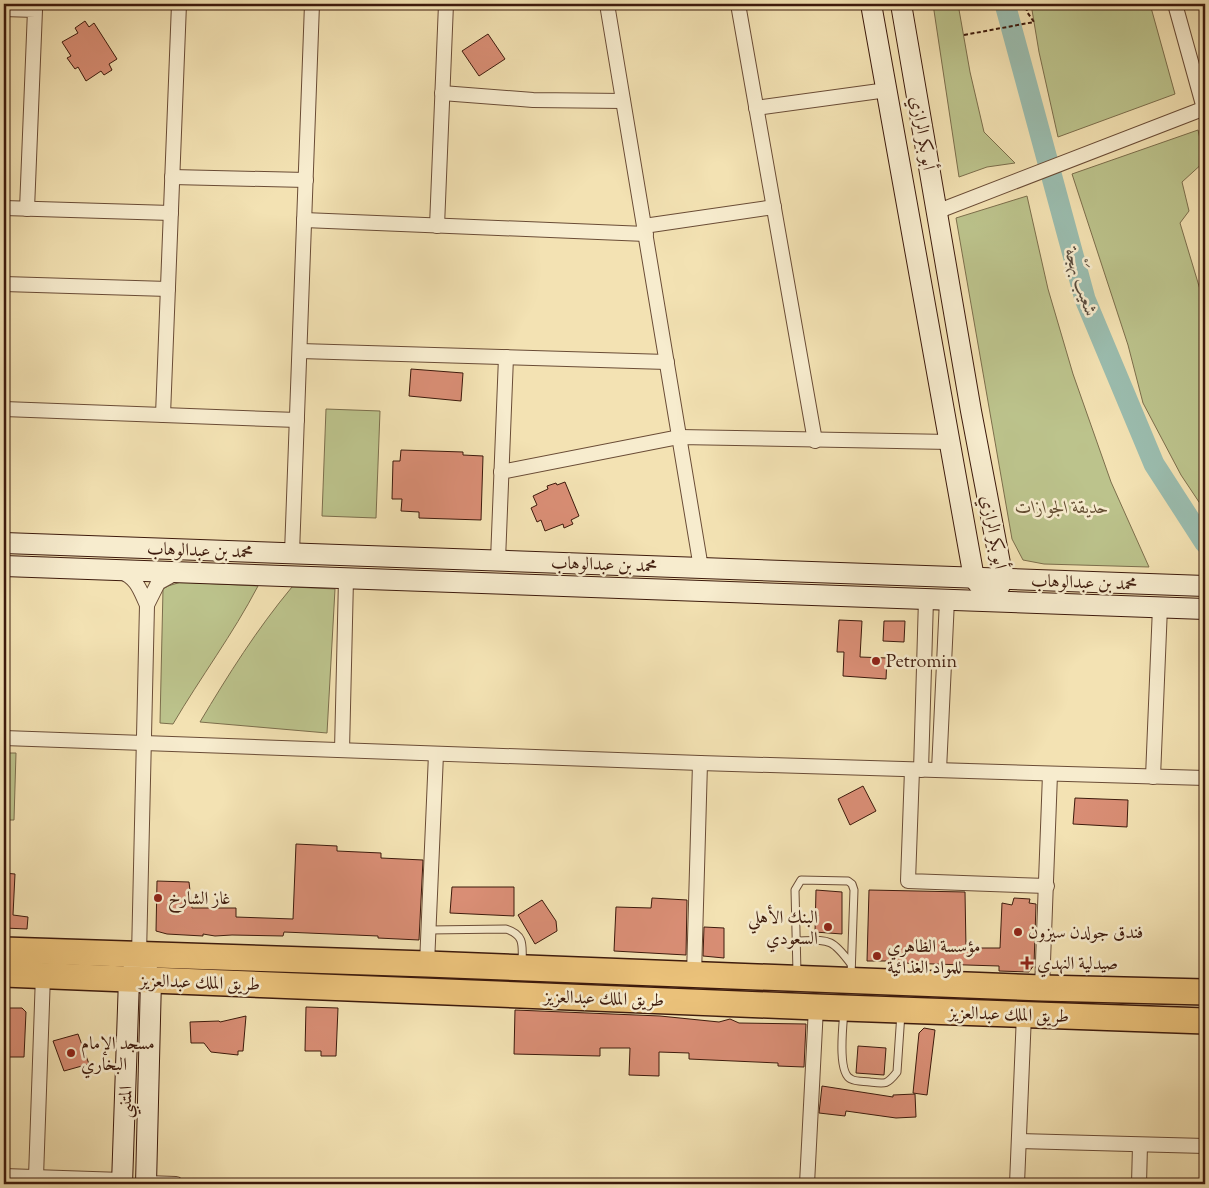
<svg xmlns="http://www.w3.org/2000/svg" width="1209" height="1188" font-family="'Sorts Mill Goudy',Amiri,serif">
<rect width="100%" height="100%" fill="#f3e2b3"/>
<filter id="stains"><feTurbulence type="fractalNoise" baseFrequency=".004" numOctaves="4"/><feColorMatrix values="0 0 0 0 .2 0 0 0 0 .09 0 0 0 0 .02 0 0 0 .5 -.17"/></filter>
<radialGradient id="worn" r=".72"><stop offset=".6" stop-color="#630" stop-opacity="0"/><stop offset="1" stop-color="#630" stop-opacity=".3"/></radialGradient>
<g fill="#bcc38c" stroke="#7c6e4c">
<polygon points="933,4 958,4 970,72 984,132 1015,163 987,167 959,177"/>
<polygon points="1031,4 1150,4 1175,94 1058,137 1039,52"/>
<polygon points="1198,130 1205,161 1182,182 1189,211 1180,223 1205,306 1205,511 1181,475 1143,403 1128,345 1072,174"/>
<polygon points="1027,196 1048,289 1073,374 1111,482 1149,567 1044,564 1023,560 1012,539 956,218"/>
<polygon points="326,409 380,411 376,518 322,516"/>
<path d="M 181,582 L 258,586 C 233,634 200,678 173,724 L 160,723 L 163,589 L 168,586 Z"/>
<path d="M 292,587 L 335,589 L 327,733 L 200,722 C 228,675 257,629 292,587 Z"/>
<polygon points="4,753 16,753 14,820 4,820"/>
</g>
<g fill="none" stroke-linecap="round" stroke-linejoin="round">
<polyline stroke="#9bbdaf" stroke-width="21" points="1005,4 1085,299 1154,464 1205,543"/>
</g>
<g fill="#d98e75" stroke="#3d1a0c">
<polygon points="85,21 89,27 94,23 117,59 109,64 112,70 104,75 101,71 86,81 78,67 75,69 67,58 71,56 62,42 78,33 75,28"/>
<polygon points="488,34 505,59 479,76 462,51"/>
<polygon points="411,369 463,373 461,401 409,396"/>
<polygon points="401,450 463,452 463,455 483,456 481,520 419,518 419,512 401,511 402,499 392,499 393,461 400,461"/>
<polygon points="565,482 579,516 571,520 573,524 564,528 563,524 545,531 541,520 537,522 531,508 537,505 533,496 548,489 547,486 556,483 557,485"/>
<polygon points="839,620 862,621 860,657 887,658 886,679 843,676 844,652 837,652"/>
<polygon points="884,621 905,621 904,642 883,641"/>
<polygon points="863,786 876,811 850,825 838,799"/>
<polygon points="1075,798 1128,800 1127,827 1073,824"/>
<polygon points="296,844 337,846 337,851 381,853 381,858 423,860 419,940 378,938 378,936 284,932 283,936 232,935 215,936 203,934 203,936 167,934 156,931 157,881 189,882 192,908 236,908 236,917 293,919"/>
<polygon points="4,873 15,874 13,915 28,917 27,929 4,928"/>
<polygon points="452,887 514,887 514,916 450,913"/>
<polygon points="816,890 842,892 842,934 815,932"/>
<polygon points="869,890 965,892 966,948 1000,948 1002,903 1012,905 1014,898 1030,899 1029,903 1036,904 1034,965 1029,972 999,971 999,966 902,963 902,961 867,961"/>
<polygon points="652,898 687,900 686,955 614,951 616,907 651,908"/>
<polygon points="542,900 556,921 557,931 535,944 518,915"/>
<polygon points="704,927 724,928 724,958 703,956"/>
<polygon points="306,1007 338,1008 336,1056 321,1056 321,1051 305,1051"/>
<polygon points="4,1008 22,1008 26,1012 24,1057 4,1057"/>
<polygon points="515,1010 660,1016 719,1022 730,1019 739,1023 806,1024 804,1067 778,1066 778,1063 689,1059 689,1053 659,1052 659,1076 629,1075 630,1048 600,1048 600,1056 514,1054"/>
<polygon points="246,1016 243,1051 238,1051 238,1055 211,1052 204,1043 191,1043 190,1022 219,1021 220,1022"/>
<polygon points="924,1028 935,1030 927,1095 913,1093 919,1033"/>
<polygon points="78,1034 89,1064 64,1071 53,1041"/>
<polygon points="858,1046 886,1048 884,1075 856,1073"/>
<polygon points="822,1086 893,1097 893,1095 915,1094 916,1117 896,1118 846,1111 845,1116 819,1113"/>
</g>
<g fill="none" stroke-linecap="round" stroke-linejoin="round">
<g stroke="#6a4c36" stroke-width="9">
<g id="lane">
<path d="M 429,930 L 506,929 C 526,935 522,947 522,965"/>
<path d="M 796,941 C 829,940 831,937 851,964"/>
<polyline points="797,973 795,890 801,880 848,881 852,884 854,890 851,976"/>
<path d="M 844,1011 C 843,1025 837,1073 851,1079 C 856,1082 865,1081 870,1082 C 885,1084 887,1085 897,1072 L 901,1013"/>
</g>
</g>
<g stroke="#6a4c36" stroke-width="16">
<g id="street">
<polyline points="607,4 701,568"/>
<polyline points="738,4 815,441"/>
<polyline points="1175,4 1205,112"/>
<polyline points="4,9 35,10 27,209"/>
<polyline points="442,93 533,100 623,101"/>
<polyline points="756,108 887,90"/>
<polyline points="172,177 306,180"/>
<polyline points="4,208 171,213"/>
<polyline points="936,212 1205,108"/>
<polyline points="304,220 646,234"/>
<polyline points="437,226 446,4"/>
<polyline points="644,226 774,207"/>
<polyline points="4,284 168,289"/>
<polyline points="300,351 667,362"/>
<polyline points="4,409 297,420"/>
<polyline points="163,415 179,4"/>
<polyline points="501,472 679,437 950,442"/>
<polyline points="292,553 312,4"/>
<polyline points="498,560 506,357"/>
<path d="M 121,572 C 137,578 140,590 147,605 L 158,583 L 176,573"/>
<polyline points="4,738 700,763 1205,778"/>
<polyline points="342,750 346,579"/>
<polyline points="912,770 908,881 1047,886"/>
<polyline points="921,770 926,599"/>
<polyline points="939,770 947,600"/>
<polyline points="1153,777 1160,607"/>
<polyline points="139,955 147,605"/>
<polyline points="427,964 436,754"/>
<polyline points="694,975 700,763"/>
<polyline points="1042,988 1050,774"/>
<polyline points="1019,1141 1205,1146"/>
<polyline points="4,1176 122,1180"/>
<polyline points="36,1177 43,975"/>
<polyline points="146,1183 176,1184"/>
<polyline points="807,1184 816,1007"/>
<polyline points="1017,1184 1024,1014"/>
<polyline points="1139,1184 1140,1145"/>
</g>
</g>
<g stroke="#3d1a0c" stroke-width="22">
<g id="secondary">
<polyline points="871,4 974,578 992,601 1003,579 971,411 901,4"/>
<polyline points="4,543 1205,586"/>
<polyline points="4,566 1205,609"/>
<polyline points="146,968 151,979 146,1184"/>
<polyline points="122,1184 129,979 135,966"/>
</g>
</g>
<g stroke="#3d1a0c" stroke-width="28">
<g id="highway">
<polyline points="4,950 427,964 1042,988 1205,992"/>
<polyline points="4,974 816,1007 1205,1021"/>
</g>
</g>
<polyline stroke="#3d1a0c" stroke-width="2" stroke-dasharray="4 2.5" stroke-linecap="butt" points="964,35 1034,22 1027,12 1026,4"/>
<use href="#lane" stroke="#f7ecce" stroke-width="7"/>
<use href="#street" stroke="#f7ecce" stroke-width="14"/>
<use href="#secondary" stroke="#f7ecce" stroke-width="20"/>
<use href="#highway" stroke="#eac17a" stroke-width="25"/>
</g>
<g fill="#8f2418" stroke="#f7ecce" stroke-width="2">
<circle cx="876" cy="661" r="5"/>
<circle cx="158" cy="898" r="5"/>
<circle cx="828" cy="927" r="5"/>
<circle cx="1018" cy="932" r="5"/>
<circle cx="877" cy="956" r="5"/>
<path d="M1024.5 955.5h5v5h5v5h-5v5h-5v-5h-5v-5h5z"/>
<circle cx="71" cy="1053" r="5"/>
</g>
<g text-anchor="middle" stroke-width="5" stroke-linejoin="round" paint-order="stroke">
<g font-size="18" fill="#3d1a0c" stroke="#f7ecce">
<text transform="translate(923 133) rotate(80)" y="6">أبو بكر الرازي</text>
<text transform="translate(994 532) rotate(79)" y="6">أبو بكر الرازي</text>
<text transform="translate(200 550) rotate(2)" y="6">محمد بن عبدالوهاب</text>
<text transform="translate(604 564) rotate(2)" y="6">محمد بن عبدالوهاب</text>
<text transform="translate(1084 582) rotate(2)" y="6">محمد بن عبدالوهاب</text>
<text transform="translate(200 982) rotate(2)" y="6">طريق الملك عبدالعزيز</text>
<text transform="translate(604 998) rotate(2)" y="6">طريق الملك عبدالعزيز</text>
<text transform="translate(1009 1014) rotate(2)" y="6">طريق الملك عبدالعزيز</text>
<text transform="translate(125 1102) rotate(-88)" y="6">المتنبي</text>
</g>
<g font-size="18" font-style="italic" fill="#634d32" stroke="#f7ecce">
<text x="1062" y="513">حديقة الجوازات</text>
</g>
<g font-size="18" fill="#3d1a0c" stroke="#f7ecce" text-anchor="start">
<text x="886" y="667">Petromin</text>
<text x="168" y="904">غاز الشارخ</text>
<text x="818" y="923" text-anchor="end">البنك الأهلي<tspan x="818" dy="21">السعودي</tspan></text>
<text x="1028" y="938">فندق جولدن سيزون</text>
<text x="887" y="952">مؤسسة الظاهري<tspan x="887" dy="21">للمواد الغذائية</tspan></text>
<text x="1037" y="969">صيدلية النهدي</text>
<text x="81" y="1049">مسجد الإمام<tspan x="81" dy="21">البخاري</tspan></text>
</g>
<g font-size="19" font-style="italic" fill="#594b3d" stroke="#f7ecce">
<text transform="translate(1082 282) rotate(72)" y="7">شعيب بَهْجة</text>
</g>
</g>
<rect width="1209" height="1188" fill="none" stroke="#f3e2b3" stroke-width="20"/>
<rect x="5" y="5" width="1199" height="1178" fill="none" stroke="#3d1a0c" stroke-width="2.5"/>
<rect x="10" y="10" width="1189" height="1168" fill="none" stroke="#3d1a0c"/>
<rect width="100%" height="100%" filter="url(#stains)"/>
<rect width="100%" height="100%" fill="url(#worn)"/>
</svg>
